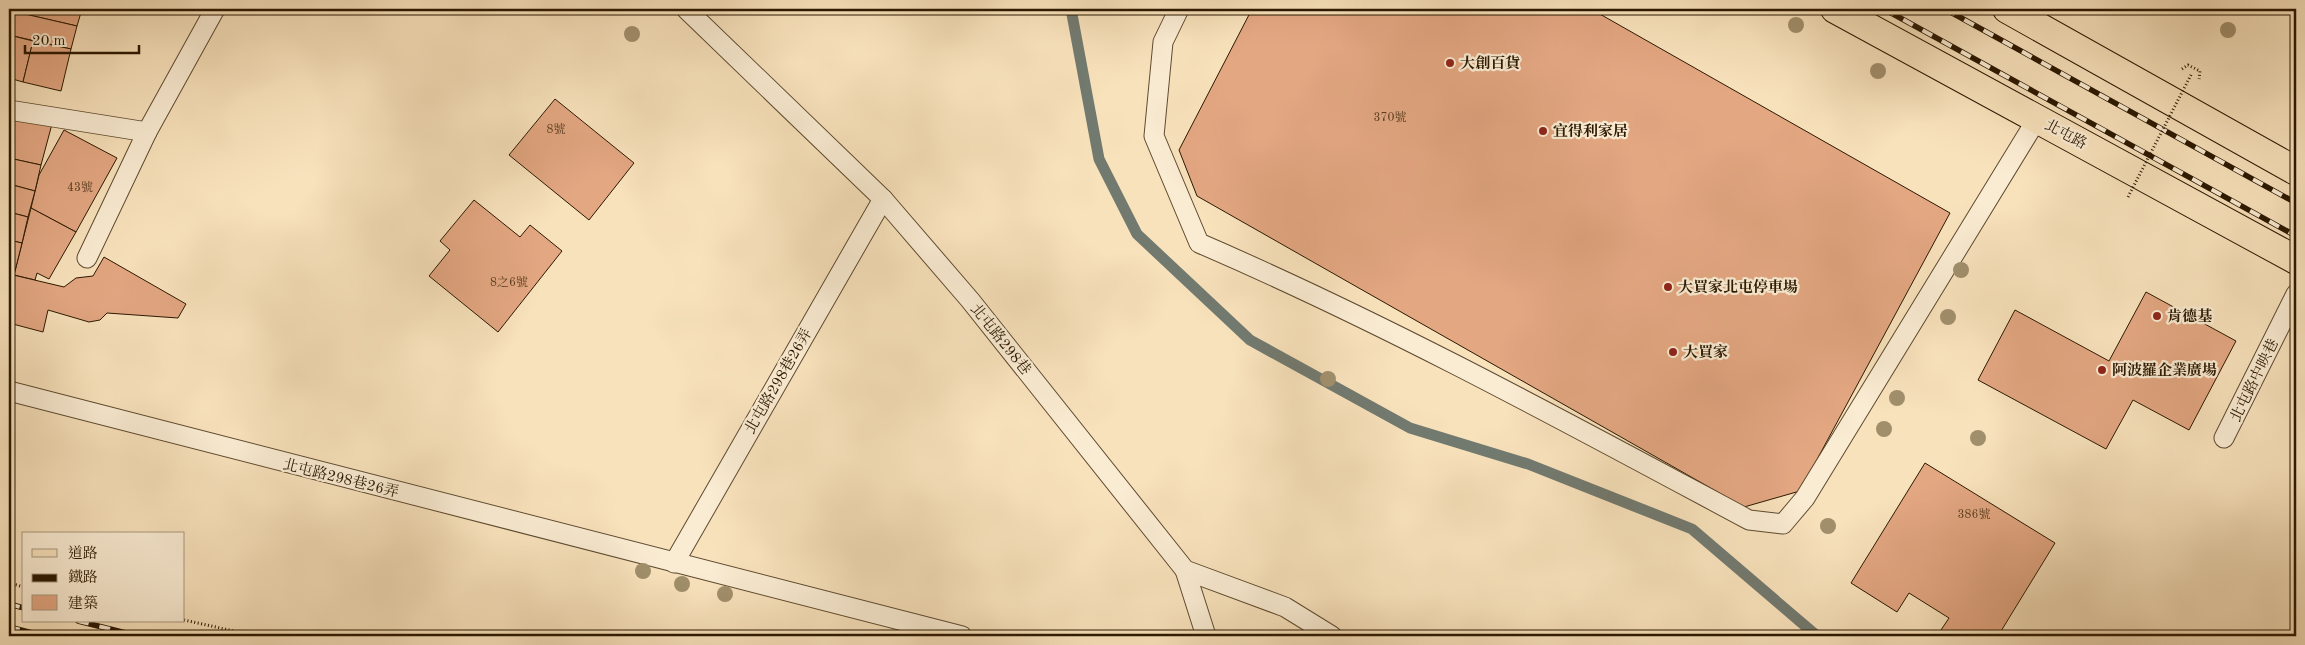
<svg xmlns="http://www.w3.org/2000/svg" width="2305" height="645" font-family="'Old Standard TT','Noto Serif TC',serif">
<rect width="100%" height="100%" fill="#f8e2bc"/>
<filter id="stains"><feTurbulence type="fractalNoise" baseFrequency=".004" numOctaves="4"/><feColorMatrix values="0 0 0 0 .2 0 0 0 0 .09 0 0 0 0 .02 0 0 0 .5 -.17"/></filter>
<radialGradient id="worn" r=".72"><stop offset=".6" stop-color="#630" stop-opacity="0"/><stop offset="1" stop-color="#630" stop-opacity=".3"/></radialGradient>
<g fill="none" stroke-linecap="round" stroke-linejoin="round">
<polyline stroke="#727a70" stroke-width="11" points="1071,9 1099,159 1137,234 1250,340 1410,428 1528,464 1692,529 1817,636"/>
</g>
<g fill="#e3a782" stroke="#2b1800">
<polygon points="12,9 82,9 77,26 12,11"/>
<polygon points="1252,9 1591,9 1950,213 1800,491 1744,507 1197,196 1179,150"/>
<polygon points="12,11 77,26 71,49 9,35"/>
<polygon points="9,35 33,41 23,82 9,78"/>
<polygon points="33,41 71,49 61,91 23,82"/>
<polygon points="555,99 634,163 589,220 509,155"/>
<polygon points="12,114 52,124 41,165 9,158 9,129"/>
<polygon points="64,130 117,158 76,232 31,208 39,175"/>
<polygon points="9,158 41,165 35,191 9,184"/>
<polygon points="9,184 35,191 28,217 9,212"/>
<polygon points="474,200 520,237 530,225 562,251 498,332 429,276 450,250 440,241"/>
<polygon points="31,208 76,232 49,279 37,273 35,280 14,275"/>
<polygon points="9,212 28,217 22,243 9,240"/>
<polygon points="9,240 22,243 15,271 9,269"/>
<polygon points="104,257 186,304 178,318 107,313 100,320 89,322 48,310 43,332 9,323 9,274 64,287 76,278 93,276"/>
<polygon points="2146,292 2236,341 2189,430 2133,400 2106,449 1978,380 2015,310 2109,361"/>
<polygon points="1925,463 2055,543 1998,636 1950,636 1941,630 1949,618 1909,593 1897,612 1851,583"/>
</g>
<g fill="none" stroke-linecap="round" stroke-linejoin="round">
<g stroke="#5e4a2f" stroke-width="21">
<g id="service">
<polyline points="686,9 883,199 970,300 1185,570 1285,607 1332,636"/>
<path d="M 1179,9 L 1163,42 L 1154,136 L 1199,243 C 1387,324 1568,423 1749,520 L 1783,524 L 1805,498 L 2037,119"/>
<polyline points="9,110 147,132 215,9"/>
<polyline points="87,258 147,132"/>
<polyline points="9,391 962,636"/>
<polyline points="2224,438 2296,294"/>
<polyline points="674,563 883,199"/>
<polyline points="1185,570 1206,636"/>
</g>
</g>
<g stroke="#2b1800" stroke-width="30">
<g id="primary">
<polyline points="1835,9 2296,260"/>
<polyline points="2007,9 2296,171"/>
</g>
</g>
<g stroke="#2b1800" stroke-width="3" stroke-dasharray="1 2.5" stroke-linecap="butt">
<polyline points="2182,69 2188,65 2200,71 2199,79"/>
<polyline points="9,583 24,587"/>
<polyline points="184,620 256,636"/>
</g>
<use href="#service" stroke="#faecd3" stroke-width="19"/>
<use href="#primary" stroke="#f8e2bc" stroke-width="28"/>
<g stroke="#2b1800" stroke-width="5.5">
<g id="rail">
<polyline points="1884,9 2296,236"/>
<polyline points="1945,9 2296,203"/>
<polyline points="9,604 24,608"/>
<polyline points="78,621 138,636"/>
<polyline points="9,627 44,636"/>
</g>
</g>
<use href="#rail" stroke="#faecd3" stroke-width="4" stroke-dasharray="11" stroke-linecap="butt"/>
<polyline stroke="#2b1800" stroke-width="3" stroke-dasharray="1 2.5" stroke-linecap="butt" points="2128,197 2192,73"/>
</g>
<g fill="#a18f6c">
<circle cx="1796" cy="25" r="8"/>
<circle cx="2228" cy="30" r="8"/>
<circle cx="632" cy="34" r="8"/>
<circle cx="1878" cy="71" r="8"/>
<circle cx="1961" cy="270" r="8"/>
<circle cx="1948" cy="317" r="8"/>
<circle cx="1328" cy="379" r="8"/>
<circle cx="1897" cy="398" r="8"/>
<circle cx="1884" cy="429" r="8"/>
<circle cx="1978" cy="438" r="8"/>
<circle cx="1828" cy="526" r="8"/>
<circle cx="643" cy="571" r="8"/>
<circle cx="682" cy="584" r="8"/>
<circle cx="725" cy="594" r="8"/>
</g>
<g fill="#8f2418" stroke="#faecd3" stroke-width="2">
<circle cx="1450" cy="63" r="5"/>
<circle cx="1543" cy="131" r="5"/>
<circle cx="1668" cy="287" r="5"/>
<circle cx="2157" cy="316" r="5"/>
<circle cx="1673" cy="352" r="5"/>
<circle cx="2102" cy="370" r="5"/>
</g>
<g text-anchor="middle" stroke-width="4.5" stroke-linejoin="round" paint-order="stroke">
<g font-size="12" fill="#593c20">
<text x="1390" y="121">370號</text>
<text x="556" y="133">8號</text>
<text x="80" y="191">43號</text>
<text x="509" y="286">8之6號</text>
<text x="1974" y="518">386號</text>
</g>
<g font-size="15" font-weight="bold" fill="#2b1800" stroke="#faecd3" text-anchor="start">
<text x="1460" y="68">大創百貨</text>
<text x="1553" y="136">宜得利家居</text>
<text x="1678" y="292">大買家北屯停車場</text>
<text x="2167" y="321">肯德基</text>
<text x="1683" y="357">大買家</text>
<text x="2112" y="375">阿波羅企業廣場</text>
</g>
<g font-size="15" fill="#2b1800" stroke="#faecd3">
<text transform="translate(2066 134) rotate(28)" y="5">北屯路</text>
<text transform="translate(1001 339) rotate(51)" y="5">北屯路298巷</text>
<text transform="translate(2254 380) rotate(-64)" y="5">北屯路中映巷</text>
<text transform="translate(778 381) rotate(-60)" y="5">北屯路298巷26弄</text>
<text transform="translate(341 478) rotate(14)" y="5">北屯路298巷26弄</text>
</g>
</g>
<rect width="2305" height="645" fill="none" stroke="#f8e2bc" stroke-width="30"/>
<rect x="10" y="10" width="2285" height="625" fill="none" stroke="#2b1800" stroke-width="2.5"/>
<rect x="15" y="15" width="2275" height="615" fill="none" stroke="#2b1800"/>
<rect x="22" y="532" width="162" height="90" fill="#faecd3" stroke="#a7977f"/>
<rect x="32" y="549" width="25" height="8" fill="#f8e2bc" stroke="#a7977f"/>
<text x="68" y="558" font-size="15" fill="#2b1800">道路</text>
<rect x="32" y="574" width="25" height="8" fill="#2b1800" stroke="#a7977f"/>
<text x="68" y="582" font-size="15" fill="#2b1800">鐵路</text>
<rect x="32" y="595" width="25" height="15" fill="#e3a782" stroke="#a7977f"/>
<text x="68" y="608" font-size="15" fill="#2b1800">建築</text>
<path d="M25 45v8h114v-8" fill="none" stroke="#2b1800" stroke-width="2.5"/>
<text x="32" y="45" font-size="15" fill="#2b1800" stroke="#faecd3" stroke-width="4" paint-order="stroke">20 m</text>
<rect width="100%" height="100%" filter="url(#stains)"/>
<rect width="100%" height="100%" fill="url(#worn)"/>
</svg>
